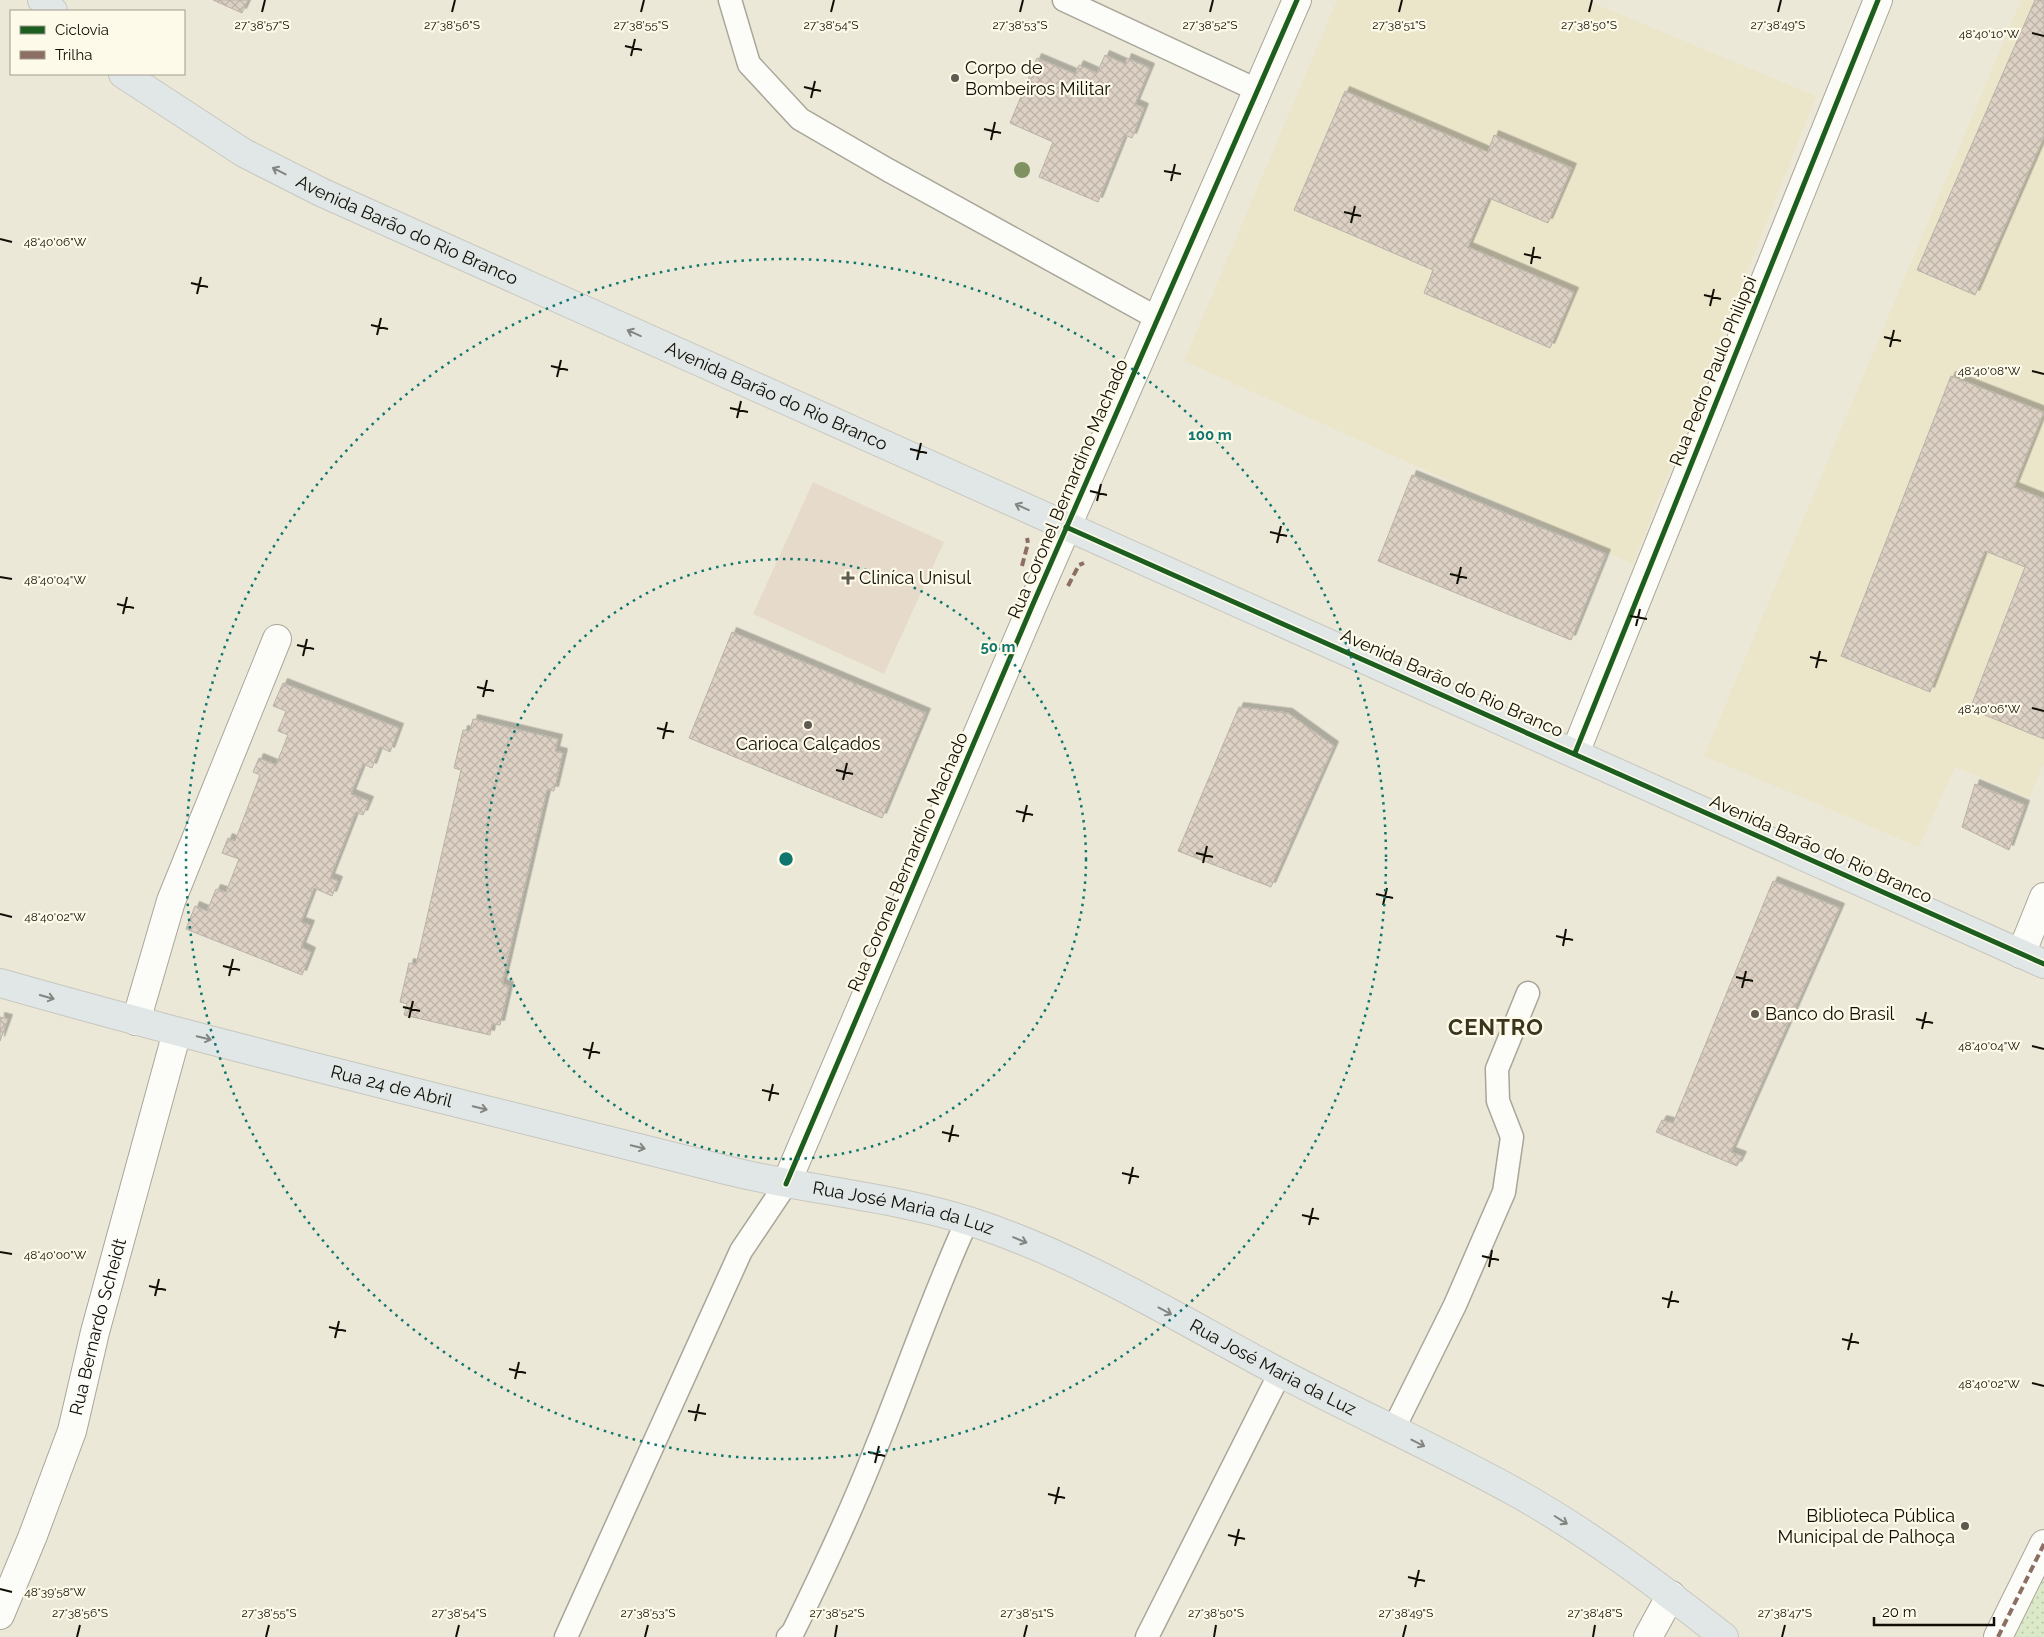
<svg xmlns="http://www.w3.org/2000/svg" width="2044" height="1637" font-family="Raleway,sans-serif">
<defs>
<pattern id="park-dots" width="8" height="8" patternUnits="userSpaceOnUse" patternTransform="scale(1.25)"><rect width="8" height="8" fill="#dce9c9"/><path d="M2 2h.1M6 6h.1" fill="none" stroke="#bcc7ab" stroke-width="1.8" stroke-linecap="round"/></pattern>
<pattern id="building-cross-hatch" width="8" height="8" patternUnits="userSpaceOnUse" patternTransform="scale(1.25)"><rect width="8" height="8" fill="#ddd1c4"/><path d="M0 0l8 8M0 8l8-8" fill="none" stroke="#bdb2a7"/></pattern>
<filter id="shadow"><feDropShadow dx="4.5" dy="-4.5" stdDeviation="0" flood-color="#0004"/></filter>
</defs>
<rect width="100%" height="100%" fill="#ece8d8"/>
<g fill="#ebe5ca">
<polygon points="1337,0 1586,0 1816,96 1633,564 1184,361"/>
<polygon points="2021,0 2044,0 2044,764 2029,798 1955,767 1919,847 1704,756"/>
</g>
<polygon fill="#e6dacb" points="813,482 944,542 884,674 753,614"/>
<polygon fill="url(#park-dots)" points="2044,1571 2044,1637 2011,1637"/>
<g fill="url(#building-cross-hatch)" stroke="#b9b2a9" filter="url(#shadow)">
<polygon points="213,0 248,0 242,13"/>
<polygon points="2035,0 2044,0 2044,137 1975,295 1917,270"/>
<polygon points="1105,55 1125,64 1127,58 1150,68 1135,104 1144,108 1132,138 1125,135 1098,202 1039,177 1053,142 1010,123 1037,58 1075,74 1079,65 1097,73"/>
<polygon points="1345,91 1488,152 1494,135 1572,168 1548,223 1489,198 1468,247 1574,292 1550,348 1424,293 1433,270 1294,210"/>
<polygon points="1951,376 2044,412 2014,487 2044,499 2044,739 1970,709 2025,567 1985,551 1930,692 1841,656"/>
<polygon points="1412,475 1606,554 1571,640 1378,561"/>
<polygon points="732,632 926,713 882,818 689,738"/>
<polygon points="283,683 399,728 390,752 380,747 372,768 363,764 351,794 369,801 363,815 356,812 330,878 338,881 332,896 314,888 301,922 310,925 301,947 311,952 302,975 186,929 195,906 207,911 216,889 226,892 239,859 222,853 228,838 235,841 260,775 253,772 259,758 276,765 288,735 278,731 286,711 273,706"/>
<polygon points="1239,707 1288,713 1334,746 1271,887 1178,851"/>
<polygon points="473,719 558,739 555,751 563,753 554,791 547,790 502,984 509,986 500,1025 492,1024 490,1035 404,1015 407,1004 400,1002 409,963 416,965 461,770 454,768 463,730 470,731"/>
<polygon points="1975,784 2025,805 2009,850 1962,827"/>
<polygon points="1773,881 1840,908 1731,1152 1742,1156 1737,1166 1656,1132 1662,1120 1673,1123"/>
<polygon points="0,1017 8,1019 0,1041"/>
</g>
<g fill="none" stroke-linecap="round" stroke-linejoin="round">
<g stroke="#a9a699" stroke-width="25">
<g id="lane">
<polyline points="730,0 749,64 800,119 888,170 1157,318"/>
<polyline points="1064,0 1257,90"/>
<polyline points="1393,1430 1455,1305 1504,1192 1512,1137 1498,1101 1497,1069 1528,993"/>
<polyline points="566,1637 741,1251 786,1184"/>
<path d="M 788,1637 L 793,1632 C 822,1573 850,1514 874,1453 C 906,1375 932,1297 967,1221"/>
<polyline points="1147,1637 1280,1373"/>
</g>
</g>
<g stroke="#a9a699" stroke-width="30">
<g id="street">
<polyline points="1575,753 1878,0"/>
<polyline points="2021,954 2044,897"/>
<polyline points="136,1021 171,901 277,639"/>
<path id="s1" d="M 0,1615 L 32,1538 L 72,1431 L 95,1332 L 177,1032"/>
<polyline points="1648,1637 1671,1595"/>
<polyline points="1998,1637 2044,1544"/>
</g>
</g>
<g stroke="#a9a699" stroke-width="30">
<polyline id="secondary" points="786,1184 1033,604 1297,0"/>
</g>
<g stroke="#c8c7bf" stroke-width="30">
<g id="primary">
<polyline points="42,0 53,11"/>
<path id="s2" d="M 123,74 L 244,153 L 323,193 L 2044,964"/>
<path id="s3" d="M 0,983 C 243,1052 489,1110 734,1172 C 813,1191 895,1197 972,1222 C 1079,1257 1176,1317 1275,1370 C 1354,1412 1438,1449 1517,1493 C 1590,1534 1658,1585 1724,1637"/>
</g>
</g>
<use href="#lane" stroke="#fcfcf9" stroke-width="22"/>
<use href="#street" stroke="#fcfcf9" stroke-width="28"/>
<use href="#secondary" stroke="#fcfcf9" stroke-width="28"/>
<use href="#primary" stroke="#e0e7e6" stroke-width="28"/>
<g stroke="#8d6e63" stroke-width="4" stroke-dasharray="8 4" stroke-linecap="butt">
<polyline points="1022,566 1028,543 1027,538"/>
<polyline points="1068,586 1079,565 1084,563"/>
<polyline points="1998,1637 2044,1544"/>
</g>
<g stroke="#fefae9" stroke-width="8">
<g id="cycleway">
<polyline points="1066,527 2044,964"/>
<polyline points="1575,753 1878,0"/>
<polyline points="786,1184 1033,604 1297,0"/>
</g>
</g>
<use href="#cycleway" stroke="#1b5e20" stroke-width="5"/>
</g>
<circle fill="#809261" cx="1022" cy="170" r="8"/>
<defs><path id="oneway-shaft" d="M-6 0H5M1.5-3L5.5 0L1.5 3" fill="none" stroke-width="1.6" stroke-linecap="round" stroke-linejoin="round" transform="scale(1.25)"/></defs>
<g stroke="#838581">
<use href="#oneway-shaft" transform="translate(279 171) rotate(-153)"/>
<use href="#oneway-shaft" transform="translate(634 333) rotate(-156)"/>
<use href="#oneway-shaft" transform="translate(1022 507) rotate(-156)"/>
<use href="#oneway-shaft" transform="translate(47 997) rotate(16)"/>
<use href="#oneway-shaft" transform="translate(204 1038) rotate(13)"/>
<use href="#oneway-shaft" transform="translate(480 1108) rotate(14)"/>
<use href="#oneway-shaft" transform="translate(638 1147) rotate(14)"/>
<use href="#oneway-shaft" transform="translate(1020 1240) rotate(22)"/>
<use href="#oneway-shaft" transform="translate(1165 1311) rotate(28)"/>
<use href="#oneway-shaft" transform="translate(1418 1443) rotate(27)"/>
<use href="#oneway-shaft" transform="translate(1561 1520) rotate(32)"/>
</g>
<path fill="none" stroke="#110e05" stroke-width="2" d="M 262,12 L 265,0M 452,12 L 455,0M 641,12 L 644,0M 831,12 L 834,0M 1020,12 L 1023,0M 1210,12 L 1213,0M 1399,12 L 1402,0M 1589,12 L 1592,0M 1778,12 L 1781,0M 2032,33 L 2044,36M 625,46 L 642,50M 631,56 L 635,39M 804,87 L 821,91M 811,98 L 815,81M 984,129 L 1001,133M 991,140 L 995,122M 1164,171 L 1181,174M 1171,181 L 1175,164M 1344,212 L 1361,216M 1351,223 L 1355,206M 0,239 L 12,242M 1524,254 L 1541,258M 1531,264 L 1534,247M 191,283 L 208,287M 197,294 L 201,277M 1704,295 L 1721,299M 1710,306 L 1714,289M 371,325 L 388,329M 377,335 L 381,318M 1884,337 L 1901,341M 1890,347 L 1894,330M 551,366 L 568,370M 2032,371 L 2044,374M 557,377 L 561,360M 730,408 L 748,412M 737,418 L 741,401M 910,449 L 927,453M 917,460 L 921,443M 1090,491 L 1107,495M 1097,501 L 1101,484M 1270,532 L 1287,536M 1277,543 L 1281,526M 1450,574 L 1467,578M 0,577 L 12,579M 1457,584 L 1461,567M 117,604 L 134,608M 123,614 L 127,597M 1630,616 L 1647,619M 1636,626 L 1640,609M 297,645 L 314,649M 303,656 L 307,639M 1810,657 L 1827,661M 1816,668 L 1820,651M 477,687 L 494,691M 483,697 L 487,680M 2032,708 L 2044,711M 657,728 L 674,732M 663,739 L 667,722M 836,770 L 853,774M 843,780 L 847,763M 1016,811 L 1033,815M 1023,822 L 1027,805M 1196,853 L 1213,857M 1203,863 L 1207,846M 1376,894 L 1393,898M 1383,905 L 1387,888M 0,914 L 12,917M 1556,936 L 1573,940M 1563,946 L 1566,929M 223,966 L 240,970M 229,976 L 233,959M 1736,977 L 1753,981M 1742,988 L 1746,971M 403,1007 L 420,1011M 409,1018 L 413,1001M 1916,1019 L 1933,1023M 1922,1029 L 1926,1012M 2032,1046 L 2044,1049M 583,1049 L 600,1053M 589,1059 L 593,1042M 762,1090 L 779,1094M 769,1101 L 773,1084M 942,1132 L 959,1136M 949,1142 L 953,1125M 1122,1173 L 1139,1177M 1129,1184 L 1133,1167M 1302,1215 L 1319,1219M 1309,1225 L 1313,1208M 0,1252 L 12,1254M 1482,1256 L 1499,1260M 1489,1267 L 1492,1250M 149,1286 L 166,1290M 155,1296 L 159,1279M 1662,1298 L 1679,1302M 1668,1308 L 1672,1291M 329,1327 L 346,1331M 335,1338 L 339,1321M 1842,1339 L 1859,1343M 1848,1350 L 1852,1333M 509,1369 L 526,1373M 515,1379 L 519,1362M 2032,1383 L 2044,1386M 688,1411 L 706,1414M 695,1421 L 699,1404M 868,1452 L 885,1456M 875,1463 L 879,1446M 1048,1494 L 1065,1498M 1055,1504 L 1059,1487M 1228,1535 L 1245,1539M 1235,1546 L 1239,1529M 1408,1577 L 1425,1581M 1415,1587 L 1419,1570M 0,1589 L 12,1592M 77,1637 L 80,1625M 266,1637 L 269,1625M 456,1637 L 459,1625M 645,1637 L 648,1625M 835,1637 L 837,1625M 1024,1637 L 1027,1625M 1214,1637 L 1216,1625M 1403,1637 L 1406,1625M 1593,1637 L 1595,1625M 1782,1637 L 1785,1625"/>
<g fill="none" stroke="#0f766e" stroke-width="2.5" stroke-dasharray="2.5 5">
<circle cx="786" cy="859" r="300"/>
<circle cx="786" cy="859" r="600"/>
</g>
<g fill="#5e5a4f" stroke="#fefae9" stroke-width="2">
<circle cx="955" cy="78" r="5"/>
<path d="M845.5 570.5h5v5h5v5h-5v5h-5v-5h-5v-5h5z"/>
<circle cx="808" cy="725" r="5"/>
<circle cx="1755" cy="1014" r="5"/>
<circle cx="1965" cy="1526" r="5"/>
</g>
<g text-anchor="middle" stroke-width="4.5" stroke-linejoin="round" paint-order="stroke">
<g font-size="18" fill="#110e05" stroke="#fefae9" text-anchor="start">
<text x="965" y="74">Corpo de<tspan x="965" dy="21">Bombeiros Militar</tspan></text>
<text x="859" y="584">Cliníca Unisul</text>
<text x="808" y="750" text-anchor="middle">Carioca Calçados</text>
<text x="1765" y="1020">Banco do Brasil</text>
<text x="1955" y="1522" text-anchor="end">Biblioteca Pública<tspan x="1955" dy="21">Municipal de Palhoça</tspan></text>
</g>
<g font-size="18" fill="#110e05" stroke="#fefae9">
<text dy="6" stroke="none"><textPath href="#s2" startOffset="325">Avenida Barão do Rio Branco</textPath></text>
<text transform="translate(1713 371) rotate(-68)" y="6">Rua Pedro Paulo Philippi</text>
<text dy="6" stroke="none"><textPath href="#s2" startOffset="730">Avenida Barão do Rio Branco</textPath></text>
<text transform="translate(1068 489) rotate(-67)" y="6">Rua Coronel Bernardino Machado</text>
<text transform="translate(1452 683) rotate(24)" y="6">Avenida Barão do Rio Branco</text>
<text transform="translate(1821 849) rotate(24)" y="6">Avenida Barão do Rio Branco</text>
<text transform="translate(908 862) rotate(-67)" y="6">Rua Coronel Bernardino Machado</text>
<text dy="6" stroke="none"><textPath href="#s3" startOffset="405">Rua 24 de Abril</textPath></text>
<text dy="6" stroke="none"><textPath href="#s3" startOffset="931">Rua José Maria da Luz</textPath></text>
<text dy="6" stroke="none"><textPath href="#s1" startOffset="305">Rua Bernardo Scheidt</textPath></text>
<text dy="6" stroke="none"><textPath href="#s3" startOffset="1336">Rua José Maria da Luz</textPath></text>
</g>
<g font-size="22" font-weight="bold" letter-spacing="1" fill="#3a341c" stroke="#fefae9">
<text x="1496" y="1035">CENTRO</text>
</g>
</g>
<g font-size="12" text-anchor="middle" fill="#110e05" stroke="#fefae9" stroke-width="4.5" stroke-linejoin="round" paint-order="stroke">
<text x="262" y="29">27°38'57"S</text>
<text x="452" y="29">27°38'56"S</text>
<text x="641" y="29">27°38'55"S</text>
<text x="831" y="29">27°38'54"S</text>
<text x="1020" y="29">27°38'53"S</text>
<text x="1210" y="29">27°38'52"S</text>
<text x="1399" y="29">27°38'51"S</text>
<text x="1589" y="29">27°38'50"S</text>
<text x="1778" y="29">27°38'49"S</text>
<text x="1989" y="38">48°40'10"W</text>
<text x="55" y="246">48°40'06"W</text>
<text x="1989" y="375">48°40'08"W</text>
<text x="55" y="584">48°40'04"W</text>
<text x="1989" y="713">48°40'06"W</text>
<text x="55" y="921">48°40'02"W</text>
<text x="1989" y="1050">48°40'04"W</text>
<text x="55" y="1259">48°40'00"W</text>
<text x="1989" y="1388">48°40'02"W</text>
<text x="55" y="1596">48°39'58"W</text>
<text x="80" y="1617">27°38'56"S</text>
<text x="269" y="1617">27°38'55"S</text>
<text x="459" y="1617">27°38'54"S</text>
<text x="648" y="1617">27°38'53"S</text>
<text x="837" y="1617">27°38'52"S</text>
<text x="1027" y="1617">27°38'51"S</text>
<text x="1216" y="1617">27°38'50"S</text>
<text x="1406" y="1617">27°38'49"S</text>
<text x="1595" y="1617">27°38'48"S</text>
<text x="1785" y="1617">27°38'47"S</text>
</g>
<circle cx="786" cy="859" r="8" fill="#0f766e" stroke="#fefae9" stroke-width="2.5"/>
<g font-size="15" text-anchor="middle" font-weight="bold" fill="#0f766e" stroke="#fefae9" stroke-width="4.5" stroke-linejoin="round" paint-order="stroke">
<text x="1210" y="440">100 m</text>
<text x="998" y="652">50 m</text>
</g>
<rect x="10" y="10" width="175" height="65" fill="#fefae9" stroke="#9f9c8e"/>
<rect x="20" y="26" width="25" height="8" fill="#1b5e20" stroke="#9f9c8e"/>
<text x="55" y="35" font-size="15" fill="#110e05">Ciclovia</text>
<rect x="20" y="51" width="25" height="8" fill="#8d6e63" stroke="#9f9c8e"/>
<text x="55" y="60" font-size="15" fill="#110e05">Trilha</text>
<path d="M1874 1617v8h120v-8" fill="none" stroke="#110e05" stroke-width="2.5"/>
<text x="1882" y="1617" font-size="15" fill="#110e05" stroke="#fefae9" stroke-width="4" paint-order="stroke">20 m</text>
</svg>
